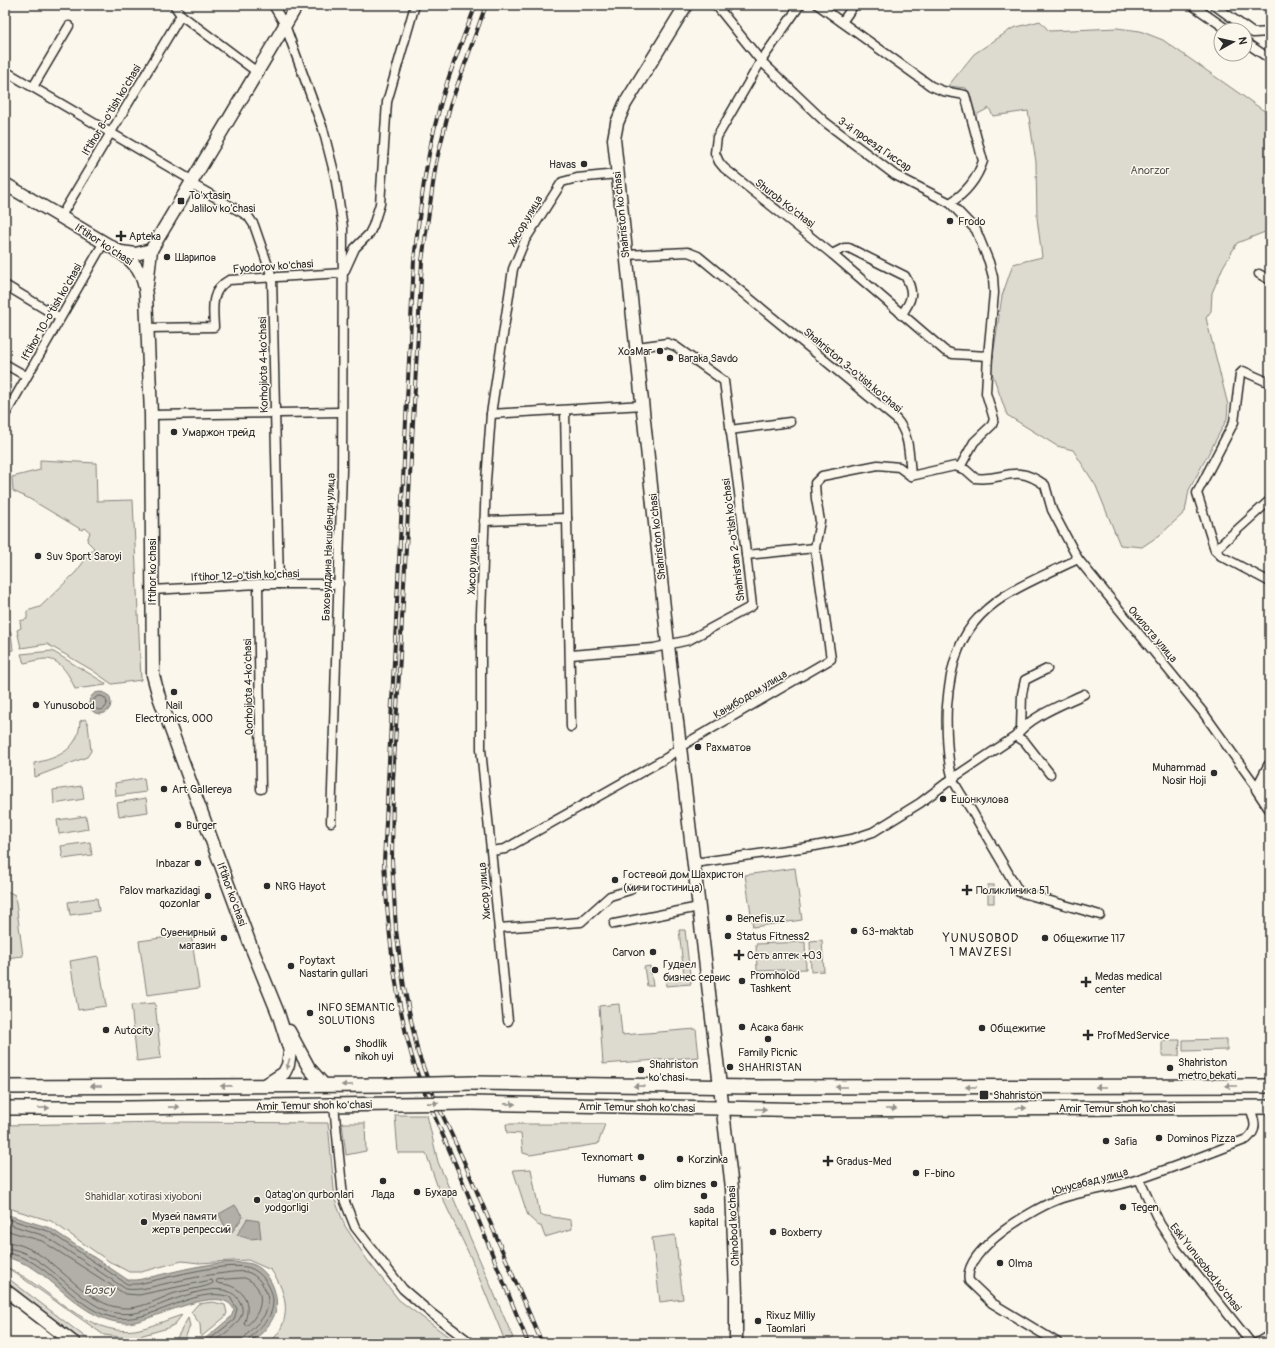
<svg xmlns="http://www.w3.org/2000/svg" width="1275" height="1348" font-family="Pangolin,sans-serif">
<rect width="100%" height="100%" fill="#fbf7ec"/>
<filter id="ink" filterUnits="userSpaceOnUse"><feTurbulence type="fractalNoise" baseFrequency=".025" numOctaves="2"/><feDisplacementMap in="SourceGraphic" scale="8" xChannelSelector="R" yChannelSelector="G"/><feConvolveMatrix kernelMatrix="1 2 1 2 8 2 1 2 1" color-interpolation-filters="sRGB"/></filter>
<g filter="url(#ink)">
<g fill="#dddad0" stroke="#84827e">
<polygon points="1040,21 1049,31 1117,28 1140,31 1163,40 1270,115 1270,230 1237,243 1223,267 1212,293 1211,311 1206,318 1228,405 1227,419 1189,490 1185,512 1160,535 1142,547 1120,545 1096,486 1073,450 1057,446 1007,415 991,370 1002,296 1013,264 1042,257 1037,218 1036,162 1028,111 993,116 989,108 976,115 966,88 948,86 974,54 1013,28"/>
<polygon points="40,460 96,463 97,501 133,500 141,680 112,684 92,670 47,644 21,648 17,630 21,628 20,621 27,619 27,611 40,607 76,572 94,548 87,541 90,532 85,528 82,530 28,498 13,491 12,477 40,470"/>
<polygon points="11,632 13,650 5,652 5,633"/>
<path d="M 52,651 L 105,683 L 106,685 L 75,689 C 71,678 61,659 46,659 C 39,659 31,662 24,663 L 21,654 Z"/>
<path d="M 85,719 L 88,724 L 91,751 L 87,757 L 35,777 L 34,763 C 59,758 79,749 80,721 Z"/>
<polygon points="144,778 146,792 116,796 115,783"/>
<polygon points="82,786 84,799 54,804 53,790"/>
<polygon points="146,798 148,812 119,816 117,803"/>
<polygon points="86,816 88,829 59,834 57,820"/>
<polygon points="90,842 92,855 63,859 61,846"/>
<polygon points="795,868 802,920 753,927 745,875"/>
<rect x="988" y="885" width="6" height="18"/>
<polygon points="5,890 15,895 23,956 5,958"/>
<polygon points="97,898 99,911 70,915 68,902"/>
<polygon points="679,930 685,930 691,984 666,986 665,977 684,975"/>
<polygon points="191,934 199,988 147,995 139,941"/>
<polygon points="822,940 824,971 811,972 810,941"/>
<polygon points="805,942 806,969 757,971 756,944"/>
<polygon points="98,956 106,1006 78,1010 70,961"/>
<polygon points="650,966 653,986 647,986 644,967"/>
<polygon points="155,1003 161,1058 137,1061 131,1005"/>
<polygon points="619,1004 622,1035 696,1029 699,1057 603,1064 599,1006"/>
<polygon points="1227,1039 1227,1050 1183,1051 1183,1040"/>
<polygon points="1162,1040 1180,1040 1179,1056 1162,1056"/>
<polygon points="395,1115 427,1115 438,1162 513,1338 505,1341 471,1258 439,1191 426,1153 398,1153"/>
<path d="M 166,1122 L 328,1123 L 335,1200 L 345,1226 L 368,1261 L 399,1300 L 457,1343 L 269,1343 C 293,1323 288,1293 271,1270 L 248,1260 L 199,1263 L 182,1261 L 141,1272 L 129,1272 L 110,1262 L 51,1221 L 5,1207 L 5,1125 Z"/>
<polygon points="342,1123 365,1123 366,1151 346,1155"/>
<polygon points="506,1124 605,1124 598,1144 530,1155 523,1153 521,1134 507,1133"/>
<polygon points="531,1169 540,1215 571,1220 572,1229 545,1237 541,1226 539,1226 528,1216 513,1170"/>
<polygon points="675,1235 683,1299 660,1302 652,1238"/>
<path d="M 8,1268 C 49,1287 87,1337 135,1330 C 151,1327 166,1320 182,1315 L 175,1324 L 168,1328 L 136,1337 L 128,1338 L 104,1335 Z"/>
<polygon points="5,1276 93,1343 83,1343 5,1283"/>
<polygon points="213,1302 225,1305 227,1313 225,1317 201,1337 200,1324 191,1312 198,1304"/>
<polygon points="188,1318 190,1326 183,1343 174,1343"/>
</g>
<g fill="#b1afa7" stroke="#7b7a75">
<circle cx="100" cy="703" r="11"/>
<polygon points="235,1205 243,1217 232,1232 224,1225 219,1214"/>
<path d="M 5,1214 L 50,1228 L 128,1280 L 137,1280 C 167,1274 216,1259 246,1263 C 263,1264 274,1282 276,1298 C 280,1316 264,1333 250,1343 L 200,1343 L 231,1317 L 234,1310 C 222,1280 149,1324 126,1323 C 88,1322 63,1288 33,1268 C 25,1263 14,1260 5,1256 Z"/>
<polygon points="247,1219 259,1221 261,1238 250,1239 237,1235"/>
</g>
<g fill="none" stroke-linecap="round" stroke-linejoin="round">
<g stroke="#61605d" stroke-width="1">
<circle cx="100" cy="703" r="7"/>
<path d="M 5,1218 L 48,1231 L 127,1284 L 138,1284 C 167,1278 217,1263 246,1267 C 260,1269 272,1286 273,1300 C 274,1324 249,1332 248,1343"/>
<path d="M 5,1223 L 45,1236 L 126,1289 C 140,1291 154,1286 168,1283 C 187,1279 206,1275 225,1273 C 232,1272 240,1271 247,1272 C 258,1275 267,1288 268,1300 C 269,1323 244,1329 243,1343"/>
<path d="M 5,1230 L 42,1241 L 125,1294 L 139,1295 L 206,1281 L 212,1280 L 213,1283 C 206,1288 183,1290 172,1294 C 159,1299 144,1307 129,1308 C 82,1311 53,1244 5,1242"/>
<path d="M 5,1248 C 44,1250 74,1301 111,1312 C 118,1314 128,1314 135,1313 C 159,1309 224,1270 240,1302 C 250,1320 224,1333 212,1343"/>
<path d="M 5,1253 C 48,1257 71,1307 111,1317 C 150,1327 193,1284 230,1297 L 237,1309 L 234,1320 L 205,1343"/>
<path d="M 245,1278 C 268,1287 263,1314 246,1326 L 244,1324 C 251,1306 247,1291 228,1285 C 223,1284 219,1284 216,1282 L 217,1280 Z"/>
</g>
<g stroke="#2b2b2b" stroke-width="11">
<g id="street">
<polyline points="174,5 181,15 257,72"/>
<polyline points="273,5 285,25 323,129 335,176 343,227 342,470 331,822"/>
<polyline points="716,5 761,61 825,122 895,175 950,203 976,230 989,262 993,277 994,293 988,356 986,393 994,419 992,425 974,442 960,467"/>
<polyline points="800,5 761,61 717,137 715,153 719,162 724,168 832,254 945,351 953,354 988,356"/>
<path d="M 818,5 L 931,86 L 943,91 L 965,95 L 983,161 C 977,179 966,193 950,203"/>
<polyline points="1192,5 1228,30"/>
<polyline points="1214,5 1253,33 1270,32"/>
<polyline points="842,22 854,5"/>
<polyline points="1245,42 1270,59"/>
<polyline points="5,71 193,181"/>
<polyline points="33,87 69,26"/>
<polyline points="192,184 248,216 254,225 272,277 279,584"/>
<polyline points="61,216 181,15"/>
<path d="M 832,254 L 844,248 L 849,248 L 905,276 C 915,292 912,301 901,315"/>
<polyline points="345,270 355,248 369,234 373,226 380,204 387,102 415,5"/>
<polyline points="1259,274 1270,280"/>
<polyline points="5,285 60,318"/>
<path d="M 148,328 L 214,327 C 213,308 210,290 229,280 L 343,273"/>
<polyline points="5,364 26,376"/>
<polyline points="1270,383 1243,371 1240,374 1234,422 1197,493 1215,550 1221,556 1270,582"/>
<polyline points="565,411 571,727"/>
<polyline points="491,414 644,405"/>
<polyline points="5,415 104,242"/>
<polyline points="151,415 341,412"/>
<polyline points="730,430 790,422"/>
<path d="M 911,476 L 955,466 L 966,470 L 975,478 C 1005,482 1013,462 1045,485 L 1052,510 L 1078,559 L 1202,711 L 1258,789"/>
<polyline points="484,521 567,518"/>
<polyline points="1215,550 1270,500"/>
<polyline points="746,555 815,548"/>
<path d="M 1078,559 C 1000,596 954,609 947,706 C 946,725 947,762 953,779 C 957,790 967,802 973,813 C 988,839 1004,865 1019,892 L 1100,915"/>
<polyline points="258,584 261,789"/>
<polyline points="152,590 258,584 339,584"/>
<polyline points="571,655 654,648 689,640 752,606 739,493 724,381 675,346 667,343 637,347"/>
<polyline points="1021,729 1022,694 1025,680 1047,669"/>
<polyline points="1016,736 1025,742 1050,774"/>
<path d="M 491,851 L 505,849 L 668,757 L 680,747 L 831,659 L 815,548 L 820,521 L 816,499 L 815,483 L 822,476 L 878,465 L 899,467 L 911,476 C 909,456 910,434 896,419 L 698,256 L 688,252 L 626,255"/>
<path d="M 694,863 L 815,846 L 852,839 L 873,832 L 920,803 L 953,778 L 1016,736 C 1028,717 1064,704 1084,694"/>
<polyline points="614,924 699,907"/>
<polyline points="499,928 581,922 610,896 630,890"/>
<polyline points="508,1021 481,749 481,614 486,481 491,414 513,269 525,240 562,182 577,178 617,174"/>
<polyline points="334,1105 343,1197 355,1227 403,1289 431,1313 471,1343"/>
<polyline points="1139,1179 1160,1224 1177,1250 1251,1343"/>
<path d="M 1058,1343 L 992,1303 L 969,1281 C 962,1250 1037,1206 1062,1198 C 1087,1190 1113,1188 1139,1179 C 1175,1167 1211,1153 1247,1139 C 1259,1128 1254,1121 1250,1107"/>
<polyline points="1257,1343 1270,1335"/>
</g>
</g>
<g stroke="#2b2b2b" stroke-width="15">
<g id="secondary">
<polyline points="686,5 625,104 617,123 614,139 668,645 732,1188 736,1295 736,1343"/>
<path d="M 5,184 L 120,252 C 136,263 144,275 146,295 L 151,415 L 153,675 L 159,697 L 250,944 L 278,1013 L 290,1051 L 288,1065 L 284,1073 L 265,1085"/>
<polyline points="121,252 136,254 151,250"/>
<polyline points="147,285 151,250 297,5"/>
<polyline points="1270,766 1258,789 1270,807"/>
<polyline points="289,1031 309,1068 324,1085"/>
<polyline points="5,1290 74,1343"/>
</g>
</g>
<g stroke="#2b2b2b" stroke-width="16">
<g id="primary">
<polyline points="472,1083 754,1087 1270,1086"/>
<polyline points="5,1087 395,1085"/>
<polyline points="471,1103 815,1110 1270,1107"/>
<polyline points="5,1108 130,1108 395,1104"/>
</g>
</g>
<use href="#street" stroke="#fbf7ec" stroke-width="8"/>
<use href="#secondary" stroke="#fbf7ec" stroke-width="12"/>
<use href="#primary" stroke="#fbf7ec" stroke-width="13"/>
<g stroke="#2b2b2b" stroke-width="4">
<g id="rail">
<path d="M 476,5 C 463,38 449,72 440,106 C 426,157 420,208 414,260 L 384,862 C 388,928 394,993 412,1057 C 423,1094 440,1128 455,1163 C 480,1223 504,1283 528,1343"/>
<polyline points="486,5 450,106 436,163 422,261 393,781 392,860 396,930 404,987 418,1053 435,1099 462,1157 542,1343"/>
</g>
</g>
<use href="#rail" stroke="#fbf7ec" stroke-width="2.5" stroke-dasharray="8" stroke-linecap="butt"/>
<g stroke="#2b2b2b" stroke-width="16" stroke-linecap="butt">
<g id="primary-bridge">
<polyline points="395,1085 472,1083"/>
<polyline points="395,1104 471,1103"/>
</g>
</g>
<use href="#primary-bridge" stroke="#fbf7ec" stroke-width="13"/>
</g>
<defs><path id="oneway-solid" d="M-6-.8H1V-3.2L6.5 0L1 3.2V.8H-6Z"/></defs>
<g fill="#93918c">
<use href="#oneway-solid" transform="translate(288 1064) rotate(107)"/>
<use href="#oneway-solid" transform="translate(347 1085) rotate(180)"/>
<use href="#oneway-solid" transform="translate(96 1086) rotate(180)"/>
<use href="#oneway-solid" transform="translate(226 1086) rotate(179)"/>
<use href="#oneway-solid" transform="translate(639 1086) rotate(-179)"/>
<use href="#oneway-solid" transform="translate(1231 1086) rotate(180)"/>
<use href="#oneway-solid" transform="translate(841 1087) rotate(180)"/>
<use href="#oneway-solid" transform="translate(971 1087) rotate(180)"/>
<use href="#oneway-solid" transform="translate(1101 1087) rotate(180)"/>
<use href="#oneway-solid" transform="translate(433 1103) rotate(-1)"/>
<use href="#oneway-solid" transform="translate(510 1104) rotate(1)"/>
<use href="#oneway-solid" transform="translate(174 1107) rotate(-1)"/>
<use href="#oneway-solid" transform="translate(44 1108)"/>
<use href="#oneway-solid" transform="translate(1021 1108)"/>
<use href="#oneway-solid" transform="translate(761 1109)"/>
<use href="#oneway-solid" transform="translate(891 1109)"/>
</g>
</g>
<g fill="#2b2b2b" stroke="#fbf7ec" stroke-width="1.5">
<circle cx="584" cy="164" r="4"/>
<rect x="177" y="197" width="8" height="8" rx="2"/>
<circle cx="950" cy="221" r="4"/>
<path d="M119 230h4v4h4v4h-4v4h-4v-4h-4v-4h4z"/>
<circle cx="167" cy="257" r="4"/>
<circle cx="660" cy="351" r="4"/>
<circle cx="670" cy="358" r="4"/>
<circle cx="174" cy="432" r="4"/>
<circle cx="38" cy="556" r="4"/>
<circle cx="174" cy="692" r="4"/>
<circle cx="36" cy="705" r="4"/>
<circle cx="698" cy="747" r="4"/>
<circle cx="1214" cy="773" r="4"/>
<circle cx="164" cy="789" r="4"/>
<circle cx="943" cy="799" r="4"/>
<circle cx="178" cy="825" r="4"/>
<circle cx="198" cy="863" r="4"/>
<circle cx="615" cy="880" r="4"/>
<circle cx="267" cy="886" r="4"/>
<path d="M965 884h4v4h4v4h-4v4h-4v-4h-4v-4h4z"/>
<circle cx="208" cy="896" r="4"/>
<circle cx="729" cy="918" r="4"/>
<circle cx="854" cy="931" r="4"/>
<circle cx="728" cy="936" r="4"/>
<circle cx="224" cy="938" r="4"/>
<circle cx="1045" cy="938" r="4"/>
<circle cx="653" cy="952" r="4"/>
<path d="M737 949h4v4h4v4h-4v4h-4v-4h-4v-4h4z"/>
<circle cx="291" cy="966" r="4"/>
<circle cx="655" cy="970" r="4"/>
<circle cx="742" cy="981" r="4"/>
<path d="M1084 976h4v4h4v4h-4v4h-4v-4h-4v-4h4z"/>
<circle cx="310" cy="1013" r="4"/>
<circle cx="742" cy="1027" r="4"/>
<circle cx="982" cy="1028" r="4"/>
<circle cx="106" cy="1030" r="4"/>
<path d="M1086 1029h4v4h4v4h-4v4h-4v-4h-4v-4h4z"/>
<circle cx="768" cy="1039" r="4"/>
<circle cx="347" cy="1049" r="4"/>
<circle cx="730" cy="1067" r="4"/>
<circle cx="1170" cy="1068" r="4"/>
<circle cx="641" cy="1070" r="4"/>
<rect x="979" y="1090" width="10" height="10" rx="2"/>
<circle cx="1159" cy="1138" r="4"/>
<circle cx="1106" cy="1141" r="4"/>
<circle cx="641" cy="1157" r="4"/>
<circle cx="680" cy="1159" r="4"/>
<path d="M826 1155h4v4h4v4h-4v4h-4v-4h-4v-4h4z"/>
<circle cx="916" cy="1173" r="4"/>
<circle cx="643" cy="1178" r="4"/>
<circle cx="383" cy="1181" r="4"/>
<circle cx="714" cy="1184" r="4"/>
<circle cx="417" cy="1192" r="4"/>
<circle cx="704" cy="1196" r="4"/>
<circle cx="257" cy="1200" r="4"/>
<circle cx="1123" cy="1207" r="4"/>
<circle cx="144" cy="1222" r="4"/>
<circle cx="773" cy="1232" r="4"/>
<circle cx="1000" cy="1263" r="4"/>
<circle cx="758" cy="1321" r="4"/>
</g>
<g text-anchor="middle" stroke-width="3" stroke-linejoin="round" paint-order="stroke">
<g font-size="11" fill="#2b2b2b" stroke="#fbf7ec">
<text transform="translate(111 110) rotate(-59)" y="4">Iftihor 8-o'tish ko'chasi</text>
<text transform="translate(875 144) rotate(35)" y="4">3-й проезд Гиссар</text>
<text transform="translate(785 203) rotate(38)" y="4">Shurob Ko'chasi</text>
<text transform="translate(621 215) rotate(-96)" y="4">Shahriston ko'chasi</text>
<text transform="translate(525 221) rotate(-60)" y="4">Хисор улица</text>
<text transform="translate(104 244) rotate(33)" y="4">Iftihor ko'chasi</text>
<text transform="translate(273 266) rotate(-4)" y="4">Fyodorov ko'chasi</text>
<text transform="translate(51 312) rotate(-60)" y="4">Iftihor 10-o'tish ko'chasi</text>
<text transform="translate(263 365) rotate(-91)" y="4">Korhojiota 4-ko'chasi</text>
<text transform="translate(853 370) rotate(40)" y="4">Shahriston 3-o'tish ko'chasi</text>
<text transform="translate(657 537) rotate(-96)" y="4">Shahriston ko'chasi</text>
<text transform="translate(733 540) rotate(-97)" y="4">Shahristan 2-o'tish ko'chasi</text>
<text transform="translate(328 547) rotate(-88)" y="4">Баховуддина Накшбанди улица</text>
<text transform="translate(472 566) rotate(-88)" y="4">Хисор улица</text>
<text transform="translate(152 572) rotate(-90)" y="4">Iftihor ko'chasi</text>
<text transform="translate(245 575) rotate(-2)" y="4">Iftihor 12-o'tish ko'chasi</text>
<text transform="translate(1153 634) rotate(50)" y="4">Окилота улица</text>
<text transform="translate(248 687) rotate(-91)" y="4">Qorhojiota 4-ko'chasi</text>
<text transform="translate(750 694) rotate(-31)" y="4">Канибодом улица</text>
<text transform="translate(484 891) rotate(-95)" y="4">Хисор улица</text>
<text transform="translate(232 894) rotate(70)" y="4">Iftihor ko'chasi</text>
<text transform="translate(314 1105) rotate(-1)" y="4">Amir Temur shoh ko'chasi</text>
<text transform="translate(637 1107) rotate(1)" y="4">Amir Temur shoh ko'chasi</text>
<text x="1117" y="1112">Amir Temur shoh ko'chasi</text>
<text transform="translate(1090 1181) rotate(-15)" y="4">Юнусабад улица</text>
<text transform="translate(733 1226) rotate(-93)" y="4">Chinobod ko'chasi</text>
<text transform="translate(1206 1267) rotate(52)" y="4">Eski Yunusobod ko'chasi</text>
</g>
<g font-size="11" fill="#2b2b2b" stroke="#fbf7ec" text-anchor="start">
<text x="576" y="168" text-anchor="end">Havas</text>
<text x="189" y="199">To'xtasin<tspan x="189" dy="13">Jalilov ko'chasi</tspan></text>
<text x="958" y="225">Frodo</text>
<text x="129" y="240">Apteka</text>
<text x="175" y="261">Шарипов</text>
<text x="652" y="355" text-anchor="end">ХозМаг</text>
<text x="678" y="362">Baraka Savdo</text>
<text x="182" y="436">Умаржон трейд</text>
<text x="46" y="560">Suv Sport Saroyi</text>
<text x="44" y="709">Yunusobod</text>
<text x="174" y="709" text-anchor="middle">Nail<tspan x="174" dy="13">Electronics, ООО</tspan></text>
<text x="706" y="751">Рахматов</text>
<text x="1206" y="771" text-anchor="end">Muhammad<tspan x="1206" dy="13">Nosir Hoji</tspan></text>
<text x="172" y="793">Art Gallereya</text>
<text x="951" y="803">Ешонкулова</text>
<text x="186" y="829">Burger</text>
<text x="190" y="867" text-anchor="end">Inbazar</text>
<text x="623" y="878">Гостевой дом Шахристон<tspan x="623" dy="13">(мини гостиница)</tspan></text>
<text x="275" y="890">NRG Hayot</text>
<text x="200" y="894" text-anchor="end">Palov markazidagi<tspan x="200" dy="13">qozonlar</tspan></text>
<text x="976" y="894">Поликлиника 51</text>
<text x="737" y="922">Benefis.uz</text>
<text x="862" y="935">63-maktab</text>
<text x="216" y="936" text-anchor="end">Сувенирный<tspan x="216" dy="13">магазин</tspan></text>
<text x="736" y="940">Status Fitness2</text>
<text x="1053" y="942">Общежитие 117</text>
<text x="645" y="956" text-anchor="end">Carvon</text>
<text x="747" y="959">Сеть аптек +03</text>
<text x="299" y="964">Poytaxt<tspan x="299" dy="13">Nastarin gullari</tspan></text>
<text x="663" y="968">Гудвел<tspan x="663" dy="13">бизнес сервис</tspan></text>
<text x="750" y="979">Promholod<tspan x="750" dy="13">Tashkent</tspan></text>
<text x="1095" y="980">Medas medical<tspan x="1095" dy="13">center</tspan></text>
<text x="318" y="1011">INFO SEMANTIC<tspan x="318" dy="13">SOLUTIONS</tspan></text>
<text x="750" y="1031">Асака банк</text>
<text x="990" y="1032">Общежитие</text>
<text x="114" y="1034">Autocity</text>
<text x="1097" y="1039">ProfMedService</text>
<text x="355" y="1047">Shodlik<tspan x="355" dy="13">nikoh uyi</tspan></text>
<text x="768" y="1056" text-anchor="middle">Family Picnic</text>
<text x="1178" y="1066">Shahriston<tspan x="1178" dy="13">metro bekati</tspan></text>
<text x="649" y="1068">Shahriston<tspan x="649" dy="13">ko'chasi</tspan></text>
<text x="738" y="1071">SHAHRISTAN</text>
<text x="993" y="1099">Shahriston</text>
<text x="1167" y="1142">Dominos Pizza</text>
<text x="1114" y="1145">Safia</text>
<text x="633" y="1161" text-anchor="end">Texnomart</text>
<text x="688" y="1163">Korzinka</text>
<text x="836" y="1165">Gradus-Med</text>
<text x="924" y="1177">F-bino</text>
<text x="635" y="1182" text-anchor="end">Humans</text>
<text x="706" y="1188" text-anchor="end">olim biznes</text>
<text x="425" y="1196">Бухара</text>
<text x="265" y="1198">Qatag'on qurbonlari<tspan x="265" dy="13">yodgorligi</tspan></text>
<text x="383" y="1198" text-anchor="middle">Лада</text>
<text x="1131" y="1211">Tegen</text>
<text x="704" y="1213" text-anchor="middle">sada<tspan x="704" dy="13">kapital</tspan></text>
<text x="152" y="1220">Музей памяти<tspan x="152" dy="13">жертв репрессий</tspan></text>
<text x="781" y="1236">Boxberry</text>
<text x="1008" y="1267">Olma</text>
<text x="766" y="1319">Rixuz Milliy<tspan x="766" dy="13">Taomlari</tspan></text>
</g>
<g font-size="11" fill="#585754" stroke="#fbf7ec">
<text x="1150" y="174">Anorzor</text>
<text x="143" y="1200">Shahidlar xotirasi xiyoboni</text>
</g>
<g font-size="12" letter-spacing="1" fill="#2b2b2b" stroke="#fbf7ec">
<text x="981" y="942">YUNUSOBOD<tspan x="981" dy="14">1 MAVZESI</tspan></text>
</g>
<g font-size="12" font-style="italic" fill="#5a5956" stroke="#fbf7ec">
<text x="99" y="1294">Бозсу</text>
</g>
</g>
<rect width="1275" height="1348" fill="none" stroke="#fbf7ec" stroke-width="20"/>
<rect x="10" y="10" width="1255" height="1328" fill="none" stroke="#2b2b2b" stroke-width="1.5" filter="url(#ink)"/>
<g transform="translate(1233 42) rotate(82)"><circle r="19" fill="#fbf7ec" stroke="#a8a59f"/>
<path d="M0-3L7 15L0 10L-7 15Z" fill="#2b2b2b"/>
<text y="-6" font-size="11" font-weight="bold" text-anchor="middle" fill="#2b2b2b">N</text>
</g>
</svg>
